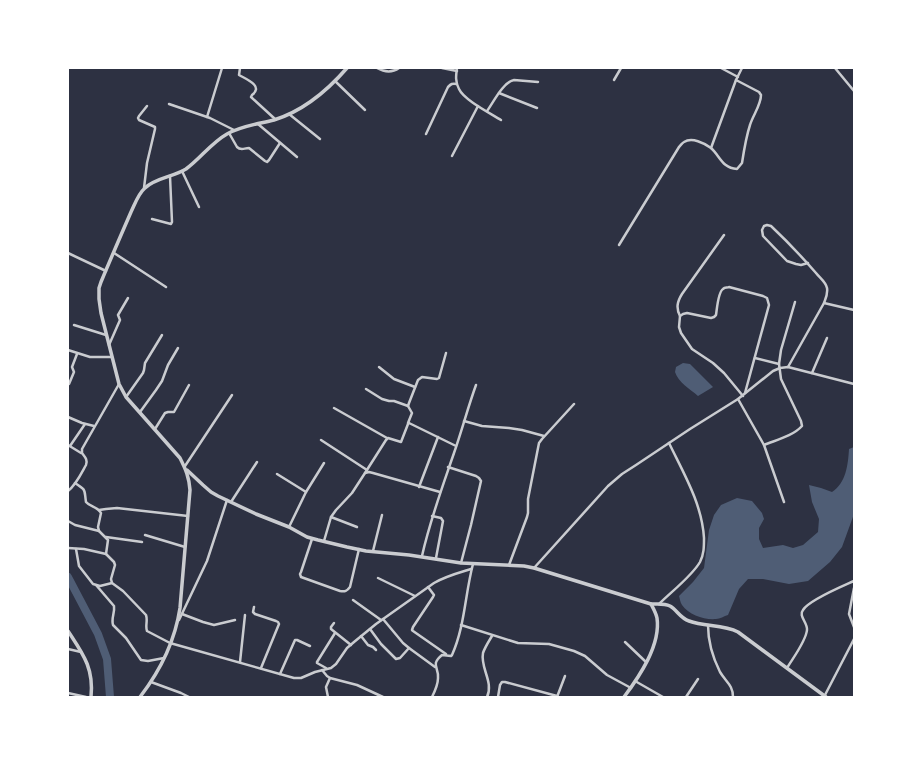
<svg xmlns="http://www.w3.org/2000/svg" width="922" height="765" font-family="Overpass,sans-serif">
<rect width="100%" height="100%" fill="#2d3142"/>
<g fill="#4f5d75">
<path d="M 683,363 L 690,364 L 713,387 L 698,396 C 690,389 678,382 675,372 L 676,367 Z"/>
<path d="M 854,447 L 854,514 L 842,547 L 830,562 L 808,581 L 789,584 L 763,579 L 748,579 L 739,589 L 728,615 C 724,616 720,619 716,619 C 704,620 689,615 682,605 C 680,602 680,599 679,596 L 693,582 L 704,568 L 709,530 L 714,515 L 721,505 L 737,498 L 752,501 L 762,513 L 764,519 L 759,528 L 759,539 L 763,548 L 783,545 L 793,548 L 803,545 L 818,532 L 819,519 L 812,502 L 809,485 L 821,488 L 832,492 C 846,483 848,465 849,449 Z"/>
</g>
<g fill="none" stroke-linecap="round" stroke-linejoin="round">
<polyline stroke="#4f5d75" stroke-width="8" points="68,577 98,634 107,659 110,697"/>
<g stroke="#caccd0" stroke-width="2.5">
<path d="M 240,68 L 239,75 C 246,79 264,86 252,95 L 251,97 L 275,119"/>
<path d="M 377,68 C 384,72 392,73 399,68"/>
<polyline points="442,68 457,71"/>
<path d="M 457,68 C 456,75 455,82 459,89 C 464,100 490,113 501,120"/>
<polyline points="721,68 738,77"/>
<polyline points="835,68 854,91"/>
<polyline points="614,80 621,68"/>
<polyline points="335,81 365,110"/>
<polyline points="499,93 537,108"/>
<polyline points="169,104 210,118 234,130"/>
<path d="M 487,111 C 493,103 503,82 514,80 L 538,82"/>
<polyline points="289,114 320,139"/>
<polyline points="207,117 222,68"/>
<polyline points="258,124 297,157"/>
<path d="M 229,133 L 237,147 C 241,151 244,148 249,148 L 265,161 L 267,162 L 269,160 L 280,143"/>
<path d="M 426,134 L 448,87 C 451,84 452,83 457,84"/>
<polyline points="711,148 736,80 742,68"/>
<polyline points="452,156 478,106"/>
<polyline points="182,171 199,207"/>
<polyline points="144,188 147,163 155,129 155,127 139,120 138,118 139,116 147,106"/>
<polyline points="152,219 171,224 172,222 170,176"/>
<path d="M 619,245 L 679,147 C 681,145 682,143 684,142 C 692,137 704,143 711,148 C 720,156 722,168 737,169 L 742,163 C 744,150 746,137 750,125 C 753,115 761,105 761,95 L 759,92 L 736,80"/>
<polyline points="68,253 106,271"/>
<polyline points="114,253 166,287"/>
<polyline points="824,303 854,310"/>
<path d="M 680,316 C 676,308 677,302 682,294 L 724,235"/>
<polyline points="74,325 106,335"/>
<polyline points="109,345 120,320 118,315 128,298"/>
<polyline points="68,350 90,357 112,357"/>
<polyline points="755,358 779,364"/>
<polyline points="379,367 394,379 415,387"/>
<path d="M 788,367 L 824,303 C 826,298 828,294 827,288 C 826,282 820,278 816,273 C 802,257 787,241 771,226 L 767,225 L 764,226 L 762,230 L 763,236 L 787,261 L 796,264 L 801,265 L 808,263"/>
<polyline points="812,373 827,338"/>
<polyline points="69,384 74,372 72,367 77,354"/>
<polyline points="366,389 382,399 389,401 394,401 408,406"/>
<path d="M 743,396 L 724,373 L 713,363 L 692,349 L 681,333 L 679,327 L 680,316 L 683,314 L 687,313 L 711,318 L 714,317 L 716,315 C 717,309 718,292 723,289 C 725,287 727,288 729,287 L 763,296 L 767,298 L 769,305 L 745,393"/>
<polyline points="126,397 143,373 144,370 145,363 162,335"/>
<polyline points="738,399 764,445 784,502"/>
<polyline points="334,408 387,438"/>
<polyline points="140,412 156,390 162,381 168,365 178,348"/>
<polyline points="68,417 82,423 94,426"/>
<polyline points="464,421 482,426 509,428 522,430 544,436"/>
<polyline points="408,423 412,413 408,406 409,403 418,380 422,377 437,379 439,378 446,353"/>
<polyline points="155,429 165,413 168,412 174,412 189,385"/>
<polyline points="321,440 367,470"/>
<polyline points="68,445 81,453"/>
<path d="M 764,445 C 776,440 793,436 802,426 L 801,421 L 781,379 L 779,364 L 781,350 L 795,302"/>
<polyline points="70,446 85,424"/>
<polyline points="185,466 232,395"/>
<polyline points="448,467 476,476 479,478 481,481 471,525 461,563"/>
<polyline points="365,473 386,440 388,438 401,442 408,424 409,423 456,446"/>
<polyline points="277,474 306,492"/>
<path d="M 75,483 C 87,491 84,489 86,502 C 90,507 98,507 101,513 L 98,527 L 99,531 L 108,540 L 106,554 L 114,562 L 115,565 L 111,579 L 112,583 L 123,591 L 146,615 C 148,621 145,626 147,631 L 170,643 L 294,678 L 301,678 L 315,672 L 331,668 L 336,664 L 347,648 L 354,642 L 376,624 L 434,583 C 446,576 458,573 471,569"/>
<polyline points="419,487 438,437"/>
<path d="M 68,491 C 76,485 81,474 86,465 C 88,460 85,457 82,453 L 82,449 L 119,384"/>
<polyline points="231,502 257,462"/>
<polyline points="99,510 106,509 117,508 188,516"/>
<polyline points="432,516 441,518 443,521 436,558"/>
<polyline points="331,517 357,527"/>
<polyline points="68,521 75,525 99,531"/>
<polyline points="289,527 306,492 324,463"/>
<polyline points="145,535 185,547"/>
<polyline points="106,537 142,542"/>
<path d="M 312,539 L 301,572 L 300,574 L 301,577 L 340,591 C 345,592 347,591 350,587 L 359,549"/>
<polyline points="324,541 331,517 336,510 352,493 365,473 369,472 373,473 440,492"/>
<polyline points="68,548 84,549 106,554"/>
<polyline points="76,549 79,566 93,584 100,586 112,583"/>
<polyline points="373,551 382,515"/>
<path d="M 422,556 C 430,520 442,488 454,453 C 462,430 468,407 476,385"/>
<polyline points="509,565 527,517 528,513 528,499 539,443 542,439 574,404"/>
<polyline points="534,568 608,486 622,474 636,465 690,429 738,399 773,371 780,368 788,367 854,384"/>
<polyline points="378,578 415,596"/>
<path d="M 96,585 L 114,606 C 115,613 111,618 113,625 L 126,638 L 141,660 L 148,661 L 164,658"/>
<polyline points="428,587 434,595 433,597 413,627 412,630 413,631 446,654"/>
<polyline points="854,588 849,614 854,627"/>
<polyline points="353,600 381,620"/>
<path d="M 659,604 C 671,592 692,576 700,562 C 704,554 704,547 704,538 C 702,504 684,474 669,443"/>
<polyline points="254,607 253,612 255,614 276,621 278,622 279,624 261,668"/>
<polyline points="182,614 203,622 214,625 235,620"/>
<polyline points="383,619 403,643 409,648 435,667"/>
<polyline points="179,620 207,561 227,500"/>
<polyline points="334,623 331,627 331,629 351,645"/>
<polyline points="461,625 518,643 549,644 574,651 585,656 607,675 631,688"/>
<path d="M 708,625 C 708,641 713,658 720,672 C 726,682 733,685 733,697"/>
<polyline points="370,629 381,644 396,659 400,658 409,648"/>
<polyline points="361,636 368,645 373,647 376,650"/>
<polyline points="625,642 646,662"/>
<polyline points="68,649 81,652"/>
<polyline points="240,662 245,615"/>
<polyline points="326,668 317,663 317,662 335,633"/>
<path d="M 787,668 C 793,658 806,641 807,630 C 808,623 798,616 803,610 C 809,600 843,586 854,581"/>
<polyline points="322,670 327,676 330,678 357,685 383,697"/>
<polyline points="280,674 295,640 297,640 310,646"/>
<polyline points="635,681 663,697"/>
<polyline points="151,682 181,693 189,697"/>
<polyline points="68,693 86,697"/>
<polyline points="825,695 854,639"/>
<polyline points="328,697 326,687 330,678"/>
<path d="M 432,697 C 435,691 438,684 438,678 C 439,667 430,665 442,655 L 451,656 L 452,655 C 465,626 465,594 473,564"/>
<path d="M 487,697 C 494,682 480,668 483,653 C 485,647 489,641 492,636"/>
<polyline points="498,697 500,685 502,682 505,682 557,696"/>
<polyline points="557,697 565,676"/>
<polyline points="686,697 698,679"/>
</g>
<g stroke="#caccd0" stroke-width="3.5">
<path d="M 187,470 L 203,485 L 211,492 L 218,496 L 256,514 L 289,527 L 307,537 L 318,540 L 347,547 L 366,551 L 409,555 L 461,563 L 524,566 L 534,568 L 651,604 C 658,604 664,603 670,606 C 677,610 680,618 689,621 C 705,627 723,624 738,632 L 826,697"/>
<path d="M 68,631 C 83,654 94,668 91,697"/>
<path d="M 140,697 C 160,671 175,641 180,608 L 190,490 C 189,477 186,470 180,458 L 126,397 L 119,384 L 101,313 L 99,299 L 99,288 L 101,282 C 111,258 121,235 131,212 C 135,204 138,194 145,188 C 155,178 173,177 186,169 C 200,159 211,143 227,134 C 241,126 258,124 274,120 C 303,111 327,91 347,68"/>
<path d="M 624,697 C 639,677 661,645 657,618 C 656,613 653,608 651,604"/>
</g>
</g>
<rect width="922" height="765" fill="none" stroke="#ffffff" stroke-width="138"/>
</svg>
